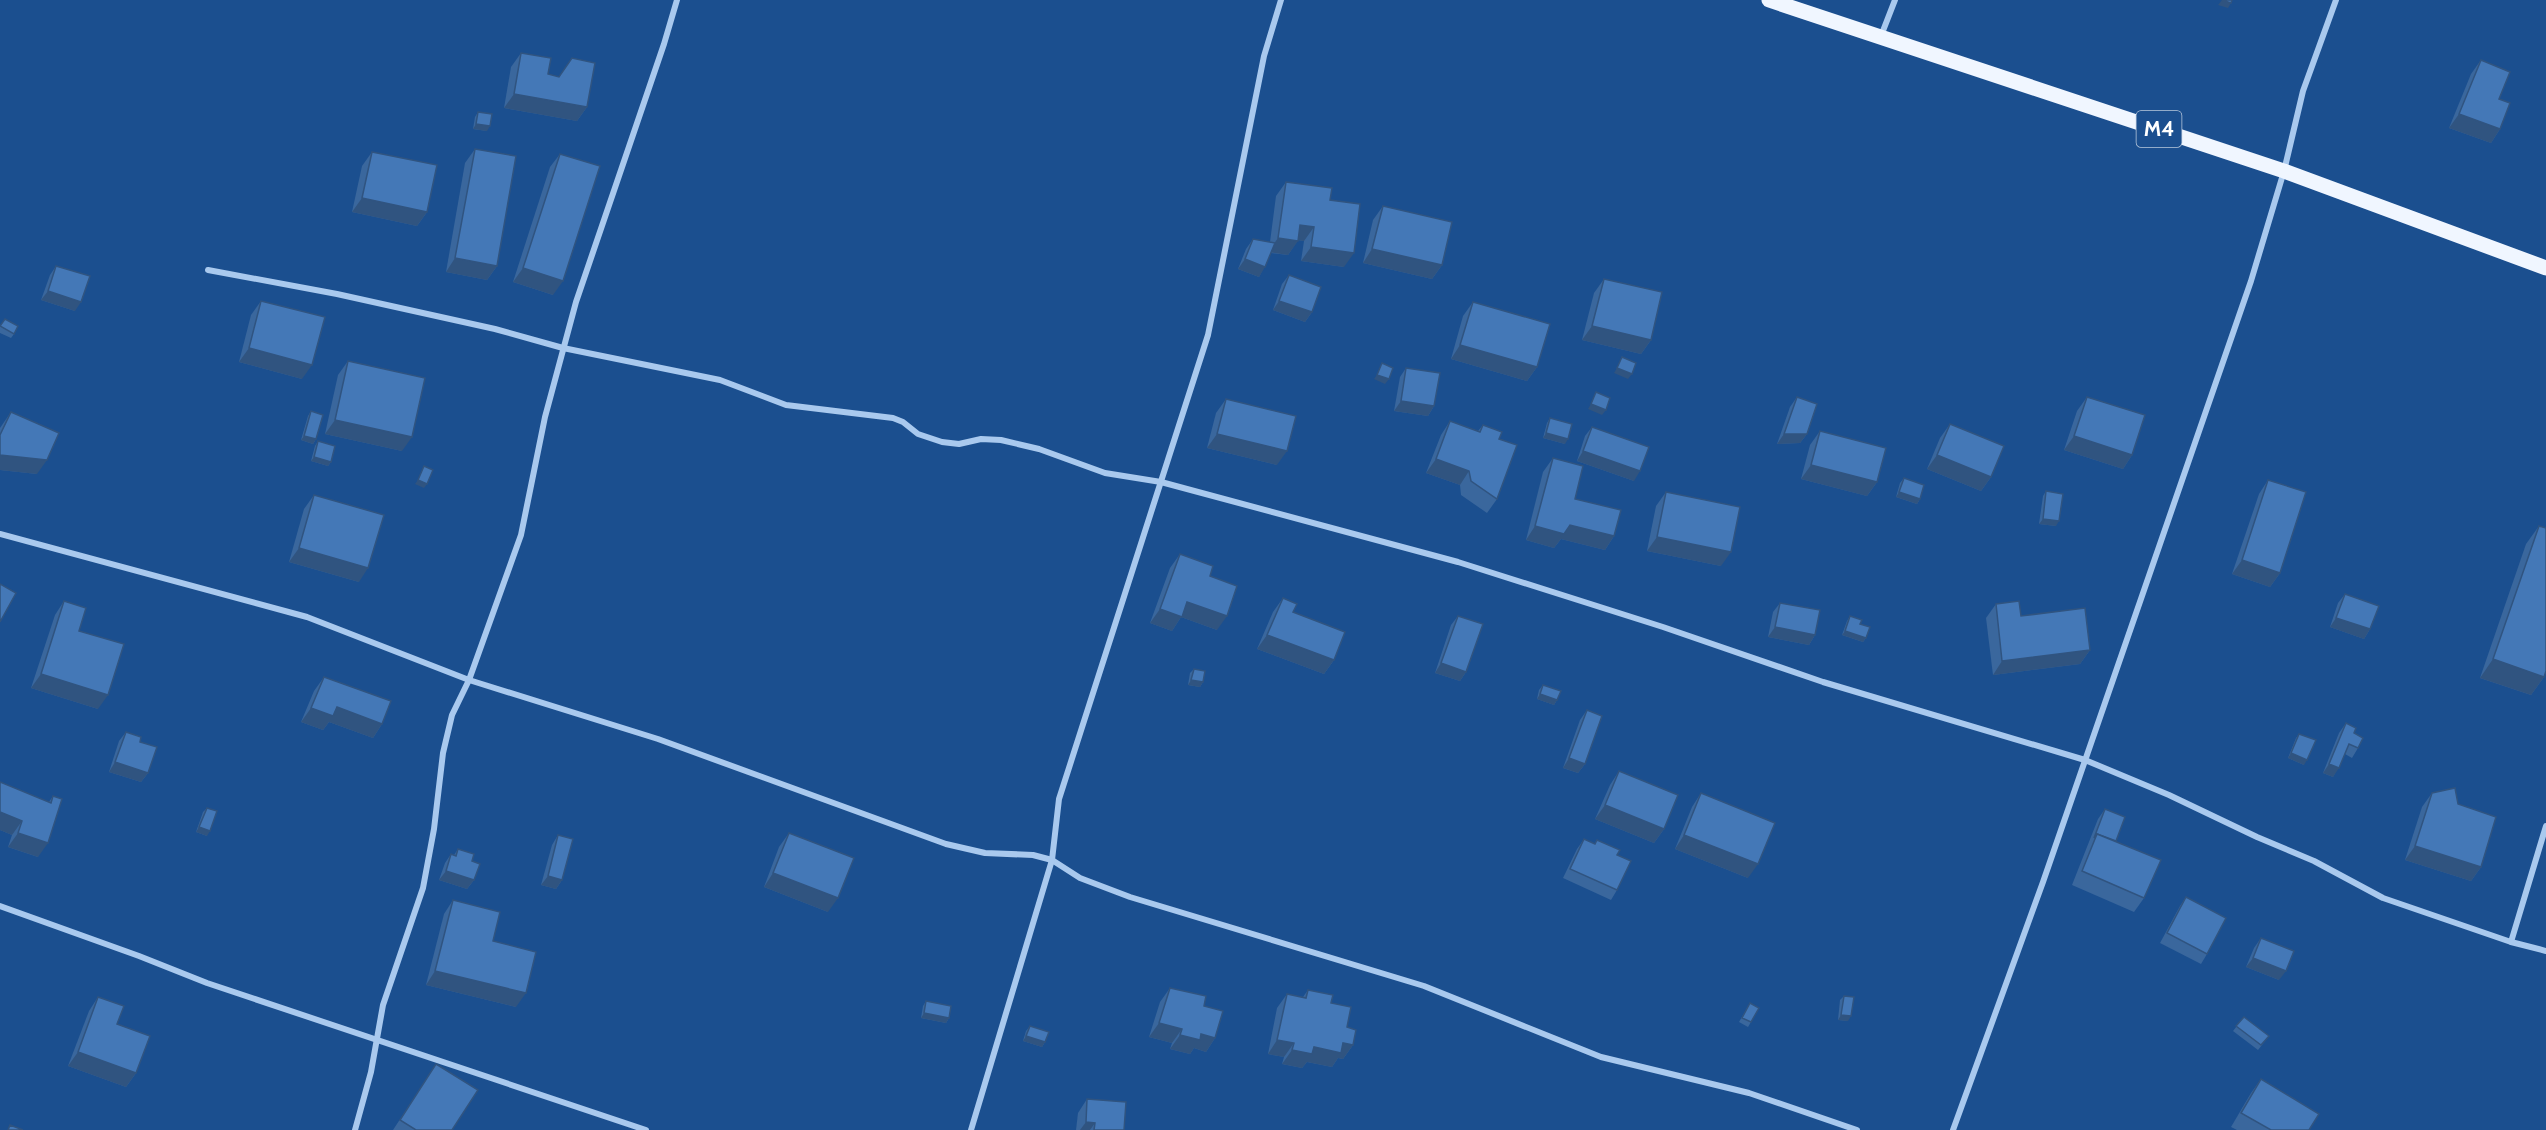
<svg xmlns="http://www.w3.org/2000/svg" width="2546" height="1130" font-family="Cabin,sans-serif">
<rect width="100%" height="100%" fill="#1b4f8f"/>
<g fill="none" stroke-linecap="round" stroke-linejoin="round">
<g stroke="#a9c9ee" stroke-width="6">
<polyline points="1881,36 1895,0"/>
<polyline points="208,270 337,294 495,329 563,348 720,380 786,405 893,418 903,422 918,434 942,442 959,444 981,439 1001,440 1039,449 1105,473 1161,482 1458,562 1663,627 1823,682 2085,760 2169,795 2257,837 2314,861 2383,898 2511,942 2546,951"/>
<polyline points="0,534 307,617 469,680 658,739 946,844 985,853 1033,855 1052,860 1080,878 1130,897 1424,986 1601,1057 1749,1093 1857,1130"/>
<polyline points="0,906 139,956 207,983 646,1130"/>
<polyline points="2511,942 2546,826"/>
<polyline points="355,1130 371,1072 383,1005 423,888 434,829 443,753 452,715 469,680 521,535 545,417 576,302 664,44 677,0"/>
<polyline points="971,1130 1052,860 1059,799 1208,335 1264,56 1281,0"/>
<polyline points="1953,1130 2043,882 2251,281 2284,171 2303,91 2336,0"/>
</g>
<polyline stroke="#f0f6ff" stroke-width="15" points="1769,0 2284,171 2546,268"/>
</g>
<g fill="#3a679d">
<polygon points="521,53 587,107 577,121 504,108 511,67"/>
<polygon points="2481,60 2499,99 2500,129 2491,143 2449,128 2471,74"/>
<polygon points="478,112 487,131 473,129 475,117"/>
<polygon points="475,149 497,266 487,280 446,272 465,163"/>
<polygon points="372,152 427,212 417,226 352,212 362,166"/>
<polygon points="560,154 553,295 513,282 550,167"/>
<polygon points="1286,182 1330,200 1344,267 1301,261 1304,241 1298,240 1288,255 1271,253 1259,277 1238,269 1246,249 1253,239 1270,242 1276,196"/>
<polygon points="1383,206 1442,265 1432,279 1363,263 1373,220"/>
<polygon points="56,266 75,311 41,300 50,275"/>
<polygon points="1289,275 1312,312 1305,322 1273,310 1282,284"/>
<polygon points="1604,279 1651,340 1641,354 1582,340 1594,293"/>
<polygon points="261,301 302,379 239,362 251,315"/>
<polygon points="1473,302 1537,367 1527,381 1451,359 1463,316"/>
<polygon points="5,319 14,334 11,338 0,333 0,326"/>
<polygon points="348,361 402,451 325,434 338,375"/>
<polygon points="1406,368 1434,406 1428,416 1394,411 1400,377"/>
<polygon points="1797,397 1807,434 1800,443 1777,444 1790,407"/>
<polygon points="2087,397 2132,455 2123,469 2064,450 2077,411"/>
<polygon points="1226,399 1277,465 1207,448 1216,413"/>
<polygon points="311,411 316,439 313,444 301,440 308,416"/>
<polygon points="11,412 37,474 0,470 0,428"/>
<polygon points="1550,418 1565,444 1543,438 1547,423"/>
<polygon points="1450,421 1478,431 1483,425 1499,439 1497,499 1487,513 1461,495 1460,485 1426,473 1441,435"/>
<polygon points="1950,424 1991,477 1981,491 1927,469 1940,438"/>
<polygon points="1592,427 1634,481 1577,461 1585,436"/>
<polygon points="1820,431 1877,482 1867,496 1801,479 1810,445"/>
<polygon points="318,441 331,462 328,466 311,461 315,446"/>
<polygon points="1553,458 1575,499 1614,536 1605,550 1561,539 1554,548 1526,540 1543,472"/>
<polygon points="1904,478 1920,499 1917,504 1896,497 1900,483"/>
<polygon points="2268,480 2280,573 2270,587 2232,574 2259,494"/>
<polygon points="2046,491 2056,526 2039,524 2043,496"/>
<polygon points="1666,492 1721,566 1647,551 1656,506"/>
<polygon points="314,495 359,582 289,562 304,509"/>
<polygon points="2539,526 2544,677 2531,695 2480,678 2526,544"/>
<polygon points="1180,554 1210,576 1217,630 1181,617 1172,631 1150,623 1170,568"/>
<polygon points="2345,594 2370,629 2364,639 2330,627 2338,603"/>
<polygon points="1283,598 1293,612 1334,660 1324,674 1257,649 1273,612"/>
<polygon points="64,601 79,631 98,709 31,688 55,615"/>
<polygon points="1780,603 1815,635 1809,645 1768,637 1773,612"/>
<polygon points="1996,604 2021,616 2090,650 2080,664 1993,675 1986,618"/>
<polygon points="1458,616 1466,672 1460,681 1435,673 1451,625"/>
<polygon points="1850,616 1860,624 1866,638 1863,642 1842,635 1847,621"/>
<polygon points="1194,669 1203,682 1200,687 1188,685 1190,673"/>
<polygon points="324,677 382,724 373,738 329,722 323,730 301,722 314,691"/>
<polygon points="1543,685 1557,700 1554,705 1537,699 1539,690"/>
<polygon points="1587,710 1585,764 1578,773 1563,768 1580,720"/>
<polygon points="2346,723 2354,733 2358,748 2352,758 2345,754 2333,777 2323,773 2339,733"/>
<polygon points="126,732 140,742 148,773 141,782 109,772 119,741"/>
<polygon points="2299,734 2304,765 2288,758 2296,738"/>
<polygon points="1619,771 1664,829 1654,843 1595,819 1610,785"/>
<polygon points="0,782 49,802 53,796 38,857 8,847 12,835 0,830"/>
<polygon points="1701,793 1748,878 1675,849 1692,807"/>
<polygon points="2432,793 2458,804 2481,867 2471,881 2405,860 2422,807"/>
<polygon points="207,808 207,836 196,832 203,812"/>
<polygon points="2105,809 2116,841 2144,898 2134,912 2072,885 2098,819"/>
<polygon points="789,833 828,912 764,887 779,847"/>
<polygon points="558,835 562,880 556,889 541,885 552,845"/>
<polygon points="1584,839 1594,844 1597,840 1617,855 1617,890 1611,900 1563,878 1577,849"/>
<polygon points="458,849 472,861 474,880 467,889 439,880 445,863 451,854 454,855"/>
<polygon points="2186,897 2207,954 2201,964 2160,943 2180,906"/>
<polygon points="453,900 493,941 516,1007 426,985 444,914"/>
<polygon points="2261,938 2279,980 2246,967 2254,948"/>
<polygon points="1170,988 1204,1006 1215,1038 1206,1052 1194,1048 1190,1054 1170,1049 1172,1043 1149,1037 1160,1002"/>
<polygon points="1308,990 1331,1003 1347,1027 1353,1045 1343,1059 1338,1058 1332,1067 1307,1062 1302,1068 1282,1064 1284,1057 1268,1054 1277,1008 1287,994 1303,997"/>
<polygon points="1844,996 1848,1021 1838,1020 1840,1000"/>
<polygon points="98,997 117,1024 136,1073 126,1087 68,1066 89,1011"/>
<polygon points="926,1001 949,1018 946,1023 921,1018 923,1006"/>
<polygon points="1750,1003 1751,1022 1748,1027 1739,1022"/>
<polygon points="2244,1017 2269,1036 2258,1050 2233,1031"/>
<polygon points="1030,1026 1045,1042 1042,1047 1023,1041 1026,1031"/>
<polygon points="436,1064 452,1130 393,1130 427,1078"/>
<polygon points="2261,1079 2309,1130 2237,1130 2231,1127 2251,1093"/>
<polygon points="1087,1099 1124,1130 1076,1130 1078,1113"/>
</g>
<g fill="#305480">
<polygon points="2222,0 2231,3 2228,8 2218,5"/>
<polygon points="514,94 587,107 577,121 504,108"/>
<polygon points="2459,114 2500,129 2491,143 2449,128"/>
<polygon points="476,124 490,126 487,131 473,129"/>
<polygon points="362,198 427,212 417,226 352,212"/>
<polygon points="1300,225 1314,227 1304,241 1290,239"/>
<polygon points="1278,238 1298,241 1288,255 1268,252"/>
<polygon points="1311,247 1354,253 1344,267 1301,261"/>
<polygon points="1372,249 1442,265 1432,279 1363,263"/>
<polygon points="455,258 497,266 487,280 446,272"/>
<polygon points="1245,259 1265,267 1259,277 1238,269"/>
<polygon points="523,268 563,281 553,295 513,282"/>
<polygon points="48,291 81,302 75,311 41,300"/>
<polygon points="1279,301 1312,312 1305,322 1273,310"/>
<polygon points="1592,326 1651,340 1641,354 1582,340"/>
<polygon points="1460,345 1537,367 1527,381 1451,359"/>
<polygon points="249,348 312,365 302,379 239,362"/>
<polygon points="1617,368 1632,374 1628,379 1614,373"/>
<polygon points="1377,375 1389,379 1385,384 1374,379"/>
<polygon points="1401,401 1434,406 1428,416 1394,411"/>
<polygon points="1591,404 1606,410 1602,415 1588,409"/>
<polygon points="335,420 412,437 402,451 325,434"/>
<polygon points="1546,433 1568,439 1565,444 1543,438"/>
<polygon points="1217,434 1287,451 1277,465 1207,448"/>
<polygon points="1784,434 1807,434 1800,443 1777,444"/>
<polygon points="304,436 316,439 313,444 301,440"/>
<polygon points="2074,436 2132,455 2123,469 2064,450"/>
<polygon points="1583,451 1640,471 1634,481 1577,461"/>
<polygon points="0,455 47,460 37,474 0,470"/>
<polygon points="1937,455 1991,477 1981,491 1927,469"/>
<polygon points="314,457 331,462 328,466 311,461"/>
<polygon points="1436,459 1469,471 1460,485 1426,473"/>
<polygon points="1811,465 1877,482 1867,496 1801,479"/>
<polygon points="418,480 427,484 424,488 415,484"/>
<polygon points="1899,492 1920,499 1917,504 1896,497"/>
<polygon points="2043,519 2059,521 2056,526 2039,524"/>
<polygon points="1570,525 1614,536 1605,550 1561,539 1554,548 1526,540 1535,526"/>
<polygon points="1657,537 1731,552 1721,566 1647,551"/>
<polygon points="299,548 368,568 359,582 289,562"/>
<polygon points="2242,560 2280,573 2270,587 2232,574"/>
<polygon points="1187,602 1227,616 1217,630 1181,617 1172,631 1150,623 1160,609"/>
<polygon points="2336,618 2370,629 2364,639 2330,627"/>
<polygon points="1775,627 1815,635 1809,645 1768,637"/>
<polygon points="1845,631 1866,638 1863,642 1842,635"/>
<polygon points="1267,635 1334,660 1324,674 1257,649"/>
<polygon points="2090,650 2080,664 1993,675 2002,661"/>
<polygon points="2493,659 2544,677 2531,695 2480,678"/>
<polygon points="1441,663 1466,672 1460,681 1435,673"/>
<polygon points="41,674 108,695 98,709 31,688"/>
<polygon points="1191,680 1203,682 1200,687 1188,685"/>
<polygon points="1540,694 1557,700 1554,705 1537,699"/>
<polygon points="337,707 382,724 373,738 329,722 323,730 301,722 311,708"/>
<polygon points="2291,753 2307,760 2304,765 2288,758"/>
<polygon points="1569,758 1585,764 1578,773 1563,768"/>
<polygon points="115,762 148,773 141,782 109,772"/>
<polygon points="2329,764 2339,768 2333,777 2323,773"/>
<polygon points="1605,805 1664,829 1654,843 1595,819"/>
<polygon points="0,812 22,821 12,835 0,830"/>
<polygon points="199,827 210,831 207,836 196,832"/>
<polygon points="18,833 48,843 38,857 8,847"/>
<polygon points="1684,835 1758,864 1748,878 1675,849"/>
<polygon points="2415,846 2481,867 2471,881 2405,860"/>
<polygon points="446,871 474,880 467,889 439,880"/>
<polygon points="773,873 838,898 828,912 764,887"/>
<polygon points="548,876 562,880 556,889 541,885"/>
<polygon points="2253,958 2286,971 2279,980 2246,967"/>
<polygon points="435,971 526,993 516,1007 426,985"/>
<polygon points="924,1013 949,1018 946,1023 921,1018"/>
<polygon points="1841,1015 1851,1016 1848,1021 1838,1020"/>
<polygon points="1159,1023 1182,1029 1172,1043 1149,1037"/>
<polygon points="1201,1034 1215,1038 1206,1052 1194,1048 1190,1054 1170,1049 1180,1035"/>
<polygon points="1026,1036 1045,1042 1042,1047 1023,1041"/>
<polygon points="1277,1040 1294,1043 1284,1057 1268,1054"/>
<polygon points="1343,1043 1353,1045 1343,1059 1338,1058 1332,1067 1307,1062 1302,1068 1282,1064 1292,1050"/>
<polygon points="78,1052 136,1073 126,1087 68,1066"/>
<polygon points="1086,1122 1095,1123 1090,1130 1080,1130"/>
</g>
<g fill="#4478b7" stroke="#305480" stroke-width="1.5">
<polygon points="2222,0 2232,0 2231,3"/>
<polygon points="521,53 551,58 548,74 559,77 572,58 595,63 587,107 514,94"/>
<polygon points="2481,60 2510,72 2499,99 2510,103 2500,129 2459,114"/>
<polygon points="478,112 492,114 490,126 476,124"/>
<polygon points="475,149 516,156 497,266 455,258"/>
<polygon points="372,152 437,165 427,212 362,198"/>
<polygon points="560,154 600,166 563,281 523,268"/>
<polygon points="1286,182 1332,188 1330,200 1360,204 1354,253 1311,247 1314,227 1300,225 1298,241 1278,238"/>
<polygon points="1383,206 1452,222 1442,265 1372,249"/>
<polygon points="1253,239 1275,243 1265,267 1245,259"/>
<polygon points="56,266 90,276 81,302 48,291"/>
<polygon points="1289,275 1321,287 1312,312 1279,301"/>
<polygon points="1604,279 1662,292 1651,340 1592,326"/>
<polygon points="261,301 325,317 312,365 249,348"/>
<polygon points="1473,302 1550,324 1537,367 1460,345"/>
<polygon points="5,319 18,326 14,334 0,326"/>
<polygon points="1622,357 1636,363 1632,374 1617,368"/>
<polygon points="348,361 425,378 412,437 335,420"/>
<polygon points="1382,363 1393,368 1389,379 1377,375"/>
<polygon points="1406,368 1440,373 1434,406 1401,401"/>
<polygon points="1596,392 1610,398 1606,410 1591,404"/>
<polygon points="1797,397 1817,404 1807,434 1784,434"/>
<polygon points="2087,397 2145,415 2132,455 2074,436"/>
<polygon points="1226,399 1296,416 1287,451 1217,434"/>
<polygon points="311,411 323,415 316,439 304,436"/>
<polygon points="11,412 59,433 47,460 0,455 0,435"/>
<polygon points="1550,418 1572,424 1568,439 1546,433"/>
<polygon points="1450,421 1480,432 1483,425 1502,432 1499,439 1517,445 1497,499 1471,481 1469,471 1436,459"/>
<polygon points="1950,424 2004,446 1991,477 1937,455"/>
<polygon points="1592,427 1649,447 1640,471 1583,451"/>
<polygon points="1820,431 1886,448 1877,482 1811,465"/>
<polygon points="318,441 335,446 331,462 314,457"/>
<polygon points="1553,458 1583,466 1575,499 1621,510 1614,536 1570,525 1564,534 1535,526"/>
<polygon points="424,466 433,470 427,484 418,480"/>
<polygon points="1904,478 1924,485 1920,499 1899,492"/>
<polygon points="2268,480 2306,492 2280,573 2242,560"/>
<polygon points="2046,491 2063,494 2059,521 2043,519"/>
<polygon points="1666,492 1740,507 1731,552 1657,537"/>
<polygon points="314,495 384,515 368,568 299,548"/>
<polygon points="2539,526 2546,528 2546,671 2544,677 2493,659"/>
<polygon points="1180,554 1213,566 1210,576 1237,586 1227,616 1187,602 1182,617 1160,609"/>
<polygon points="0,584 16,593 0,622"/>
<polygon points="2345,594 2379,606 2370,629 2336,618"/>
<polygon points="1283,598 1297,604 1293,612 1345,632 1334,660 1267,635"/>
<polygon points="64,601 86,608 79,631 124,644 108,695 41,674"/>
<polygon points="2019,601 2021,616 2085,608 2090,650 2002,661 1996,604"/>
<polygon points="1780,603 1820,610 1815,635 1775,627"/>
<polygon points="1458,616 1483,624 1466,672 1441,663"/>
<polygon points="1850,616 1862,620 1860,624 1870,627 1866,638 1845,631"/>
<polygon points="1194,669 1205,671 1203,682 1191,680"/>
<polygon points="324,677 391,701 382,724 337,707 333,716 311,708"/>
<polygon points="1543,685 1561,691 1557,700 1540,694"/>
<polygon points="1587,710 1602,716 1585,764 1569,758"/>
<polygon points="2346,723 2356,728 2354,733 2363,738 2358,748 2349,744 2339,768 2329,764"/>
<polygon points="126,732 141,737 140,742 157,747 148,773 115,762"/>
<polygon points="2299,734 2316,740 2307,760 2291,753"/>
<polygon points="1619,771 1678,795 1664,829 1605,805"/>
<polygon points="0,782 51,803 53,796 62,799 48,843 18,833 22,821 0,812"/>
<polygon points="2455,788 2458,804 2496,817 2481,867 2415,846 2432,793"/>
<polygon points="1701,793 1775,823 1758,864 1684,835"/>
<polygon points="207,808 217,811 210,831 199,827"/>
<polygon points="2105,809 2125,817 2116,841 2097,834 2094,838"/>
<polygon points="789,833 854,858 838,898 773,873"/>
<polygon points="2097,834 2161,860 2144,898 2082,871"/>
<polygon points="558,835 573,839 562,880 548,876"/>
<polygon points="1584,839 1595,844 1597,840 1620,850 1617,855 1631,861 1617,890 1570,869"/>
<polygon points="458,849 474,854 472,861 480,864 474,880 446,871 451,854 456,856"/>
<polygon points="2186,897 2226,918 2207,954 2167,933"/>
<polygon points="453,900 500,912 493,941 536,952 526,993 435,971"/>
<polygon points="2261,938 2294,951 2286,971 2253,958"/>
<polygon points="1170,988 1206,996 1204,1006 1223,1011 1215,1038 1201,1034 1200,1040 1180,1035 1182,1029 1159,1023"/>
<polygon points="1308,990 1333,995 1331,1003 1351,1007 1347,1027 1356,1030 1353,1045 1343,1043 1341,1053 1314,1047 1312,1054 1292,1050 1294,1043 1277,1040 1287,994 1306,998"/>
<polygon points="1844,996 1854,997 1851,1016 1841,1015"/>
<polygon points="98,997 124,1006 117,1024 150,1036 136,1073 78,1052"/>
<polygon points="926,1001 951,1006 949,1018 924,1013"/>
<polygon points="1750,1003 1759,1008 1751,1022 1742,1018"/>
<polygon points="2244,1017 2269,1036 2261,1045 2236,1026"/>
<polygon points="1030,1026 1049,1032 1045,1042 1026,1036"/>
<polygon points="436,1064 478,1090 452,1130 416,1130 400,1120"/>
<polygon points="2261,1079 2319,1114 2309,1130 2271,1130 2241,1113"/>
<polygon points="1087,1099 1126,1102 1124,1130 1094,1130 1095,1123 1086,1122"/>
<polygon points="10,1125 23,1130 8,1130"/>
</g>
<g text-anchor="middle" stroke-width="5" stroke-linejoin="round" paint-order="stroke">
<rect fill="#1b4f8f" stroke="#bbcadd" stroke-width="1.5" x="2136.5" y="111" width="45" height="36" rx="4.5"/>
<g font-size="21" font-weight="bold" fill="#fff">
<text x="2159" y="136">M4</text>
</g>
</g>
</svg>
